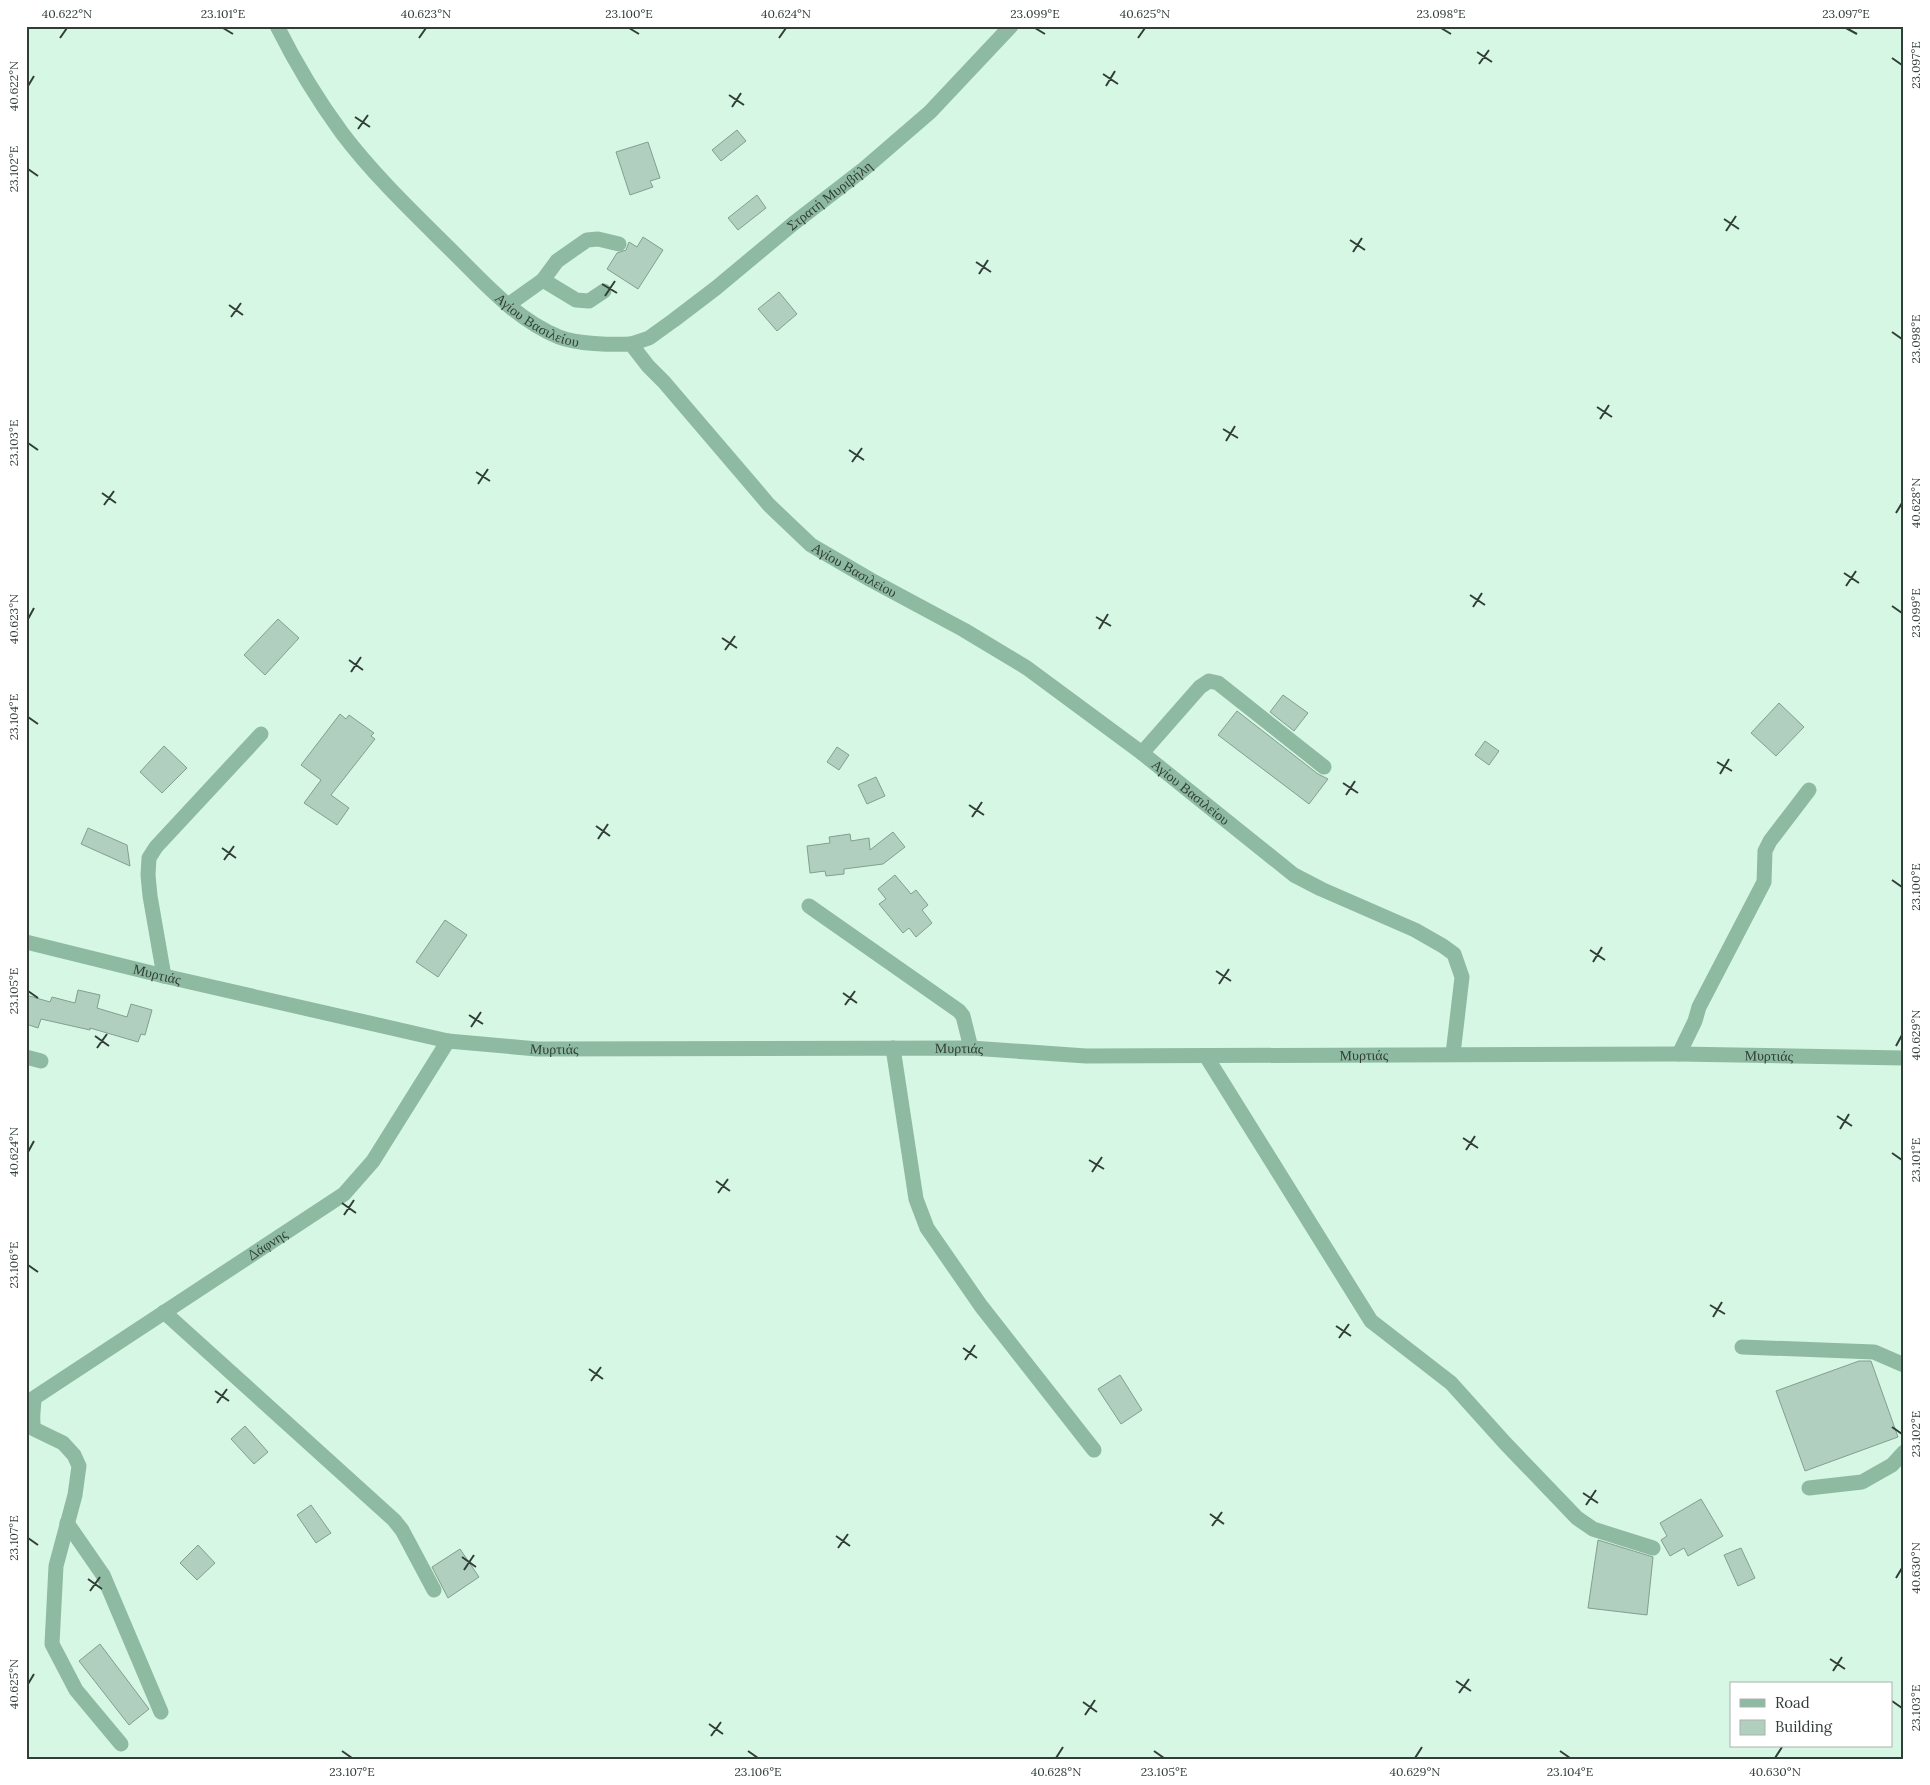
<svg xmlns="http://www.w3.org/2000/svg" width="1930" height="1785" font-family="Lora,serif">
<rect width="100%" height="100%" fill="#d7f7e5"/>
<g fill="#b0cfbe" stroke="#829f8f">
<polygon points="737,130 746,141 721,161 712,150"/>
<polygon points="648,142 660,178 650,181 653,187 630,195 616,152"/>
<polygon points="757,195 766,208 738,230 728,218"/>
<polygon points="643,237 663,250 638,289 607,269 617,253 626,250 629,242 637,247"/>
<polygon points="779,292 797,314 777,331 758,309"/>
<polygon points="278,619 299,638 265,675 244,655"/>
<polygon points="1283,695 1308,713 1294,731 1270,712"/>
<polygon points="1779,703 1804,727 1776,756 1751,733"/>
<polygon points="1237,711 1318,774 1328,779 1309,804 1218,735"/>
<polygon points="340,714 346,719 349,715 374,733 371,736 375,739 331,795 349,808 337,825 304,803 321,780 301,765"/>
<polygon points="1485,741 1499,751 1489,765 1475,755"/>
<polygon points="164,746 187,768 162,793 140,772"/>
<polygon points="837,747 849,755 839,770 827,762"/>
<polygon points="876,777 885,796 867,804 858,785"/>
<polygon points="88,828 127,845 130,866 81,844"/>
<polygon points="893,832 905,847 883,864 844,869 844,874 826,876 825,871 810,873 807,846 830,843 829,837 850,834 851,841 869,838 870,850"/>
<polygon points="895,875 911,894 916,890 928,905 922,910 932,923 916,937 909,928 903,933 879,904 886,899 878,889"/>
<polygon points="445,920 467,935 438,977 416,962"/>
<polygon points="78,990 100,995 97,1008 127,1017 131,1004 152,1010 145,1035 141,1034 138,1042 90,1028 90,1030 41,1019 38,1028 26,1024 26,995 50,1002 52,997 75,1003"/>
<polygon points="1859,1361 1871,1361 1898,1437 1805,1471 1776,1391"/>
<polygon points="1120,1375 1142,1410 1121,1424 1098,1389"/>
<polygon points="245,1426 268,1452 254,1464 231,1439"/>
<polygon points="1701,1499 1723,1536 1688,1556 1684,1548 1670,1556 1661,1540 1667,1536 1660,1523"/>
<polygon points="311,1505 331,1533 316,1543 297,1515"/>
<polygon points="1598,1540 1653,1557 1647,1615 1588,1608"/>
<polygon points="198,1545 215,1563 197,1580 180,1563"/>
<polygon points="1741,1548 1755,1578 1738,1586 1724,1555"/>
<polygon points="460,1549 479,1577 448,1598 432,1567"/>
<polygon points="100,1644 149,1709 129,1725 79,1661"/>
</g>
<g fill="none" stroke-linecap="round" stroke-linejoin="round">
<g stroke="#8ebaa2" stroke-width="15">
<path id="s1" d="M 277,26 C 296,64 317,99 342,133 C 376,178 419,218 459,258 C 489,288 519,321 559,337 C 576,344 612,345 631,344 L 648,366 L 664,382 L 769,505 L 811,545 L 871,580 L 964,630 L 1027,668 L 1142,753 L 1294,875 L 1321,889 L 1415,930 L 1443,946 L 1454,954 L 1462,977 L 1453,1054"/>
<polyline points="543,280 576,300 589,301 604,291"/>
<polyline points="508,305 543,280 557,261 587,240 598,239 619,244"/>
<path id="s2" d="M 631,344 L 649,338 L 674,320 L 716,288 L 794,223 L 864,169 L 930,112 L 1011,26"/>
<polyline points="1142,753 1200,687 1209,681 1218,683 1324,767"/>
<polyline points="809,906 959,1011 963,1016 971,1048"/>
<path id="s3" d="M 26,942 L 164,976 L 448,1041 L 537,1049 L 971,1048 L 1086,1056 L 1679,1054 L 1904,1058"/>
<polyline points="164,976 150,896 148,875 149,858 156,847 261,734"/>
<polyline points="893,1048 916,1199 927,1228 981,1306 1094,1450"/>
<polyline points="1679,1054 1695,1021 1699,1007 1764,882 1765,851 1770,841 1809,790"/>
<polyline points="1206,1056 1371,1321 1451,1383 1505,1443 1577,1518 1593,1529 1653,1548"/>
<polyline points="26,1057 41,1061"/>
<polyline points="164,1312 394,1520 402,1530 434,1590"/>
<polyline points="1742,1347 1874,1352 1904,1365"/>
<polyline points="1809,1488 1862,1482 1892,1465 1904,1452"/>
<polyline points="67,1523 103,1575 161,1712"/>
<path id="s4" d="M 121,1744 L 76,1690 L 52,1644 L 56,1566 L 75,1495 L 79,1466 L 74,1455 L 63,1443 L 34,1429 C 31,1418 34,1409 34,1398 L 344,1194 L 373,1161 L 448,1041"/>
</g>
</g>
<path fill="none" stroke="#313e37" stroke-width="2" d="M 223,28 L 233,34M 629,28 L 639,34M 1035,28 L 1045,34M 1441,28 L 1451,34M 1846,28 L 1857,34M 60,38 L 67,28M 419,38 L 426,28M 779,38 L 786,28M 1138,38 L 1145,28M 1477,52 L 1492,62M 1892,58 L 1902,65M 1479,64 L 1489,50M 1103,74 L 1118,84M 28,86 L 34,76M 1106,86 L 1115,71M 729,95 L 744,105M 732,107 L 741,93M 355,117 L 370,127M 358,129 L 368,115M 28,169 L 38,176M 1724,219 L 1739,229M 1726,231 L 1736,216M 1350,240 L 1365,250M 1353,252 L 1362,238M 976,262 L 991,272M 979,274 L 988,260M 602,284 L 617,293M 605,296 L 615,281M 229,305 L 243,315M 231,317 L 241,303M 1892,332 L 1902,339M 1597,407 L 1612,417M 1600,419 L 1609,405M 1223,429 L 1238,438M 1226,441 L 1235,426M 28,443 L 38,450M 849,450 L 864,460M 852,462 L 862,448M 476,472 L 490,481M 478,484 L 488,469M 102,493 L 116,503M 104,505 L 114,491M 1896,513 L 1902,503M 1844,573 L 1859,583M 1846,586 L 1856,571M 1470,595 L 1485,605M 1892,606 L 1902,613M 1473,607 L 1482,593M 1096,617 L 1111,626M 28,619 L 34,608M 1099,629 L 1108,614M 722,638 L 737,648M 725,650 L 735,636M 349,660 L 363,670M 351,672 L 361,657M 28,717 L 38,724M 1717,762 L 1732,771M 1720,774 L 1729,759M 1343,783 L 1358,793M 1346,795 L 1355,781M 969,805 L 984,815M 972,817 L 982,802M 596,826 L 610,836M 598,839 L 608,824M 222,848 L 236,858M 224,860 L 234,846M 1892,880 L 1902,887M 1590,950 L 1605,960M 1593,962 L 1602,947M 1216,971 L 1231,981M 1219,984 L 1229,969M 28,991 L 38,998M 843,993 L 857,1003M 845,1005 L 855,991M 469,1015 L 483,1024M 471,1027 L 481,1012M 95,1036 L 109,1046M 1896,1046 L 1902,1035M 97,1048 L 107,1034M 1837,1116 L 1852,1126M 1840,1129 L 1849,1114M 1463,1138 L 1478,1148M 1466,1150 L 1475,1136M 28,1152 L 34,1141M 1892,1153 L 1902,1160M 1089,1160 L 1104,1169M 1092,1172 L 1102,1157M 716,1181 L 730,1191M 718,1193 L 728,1179M 342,1203 L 356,1213M 344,1215 L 354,1200M 28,1265 L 38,1272M 1710,1305 L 1725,1314M 1713,1317 L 1722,1302M 1336,1326 L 1351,1336M 1339,1338 L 1349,1324M 963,1348 L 977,1358M 965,1360 L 975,1345M 589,1369 L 603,1379M 591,1381 L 601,1367M 215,1391 L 229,1401M 217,1403 L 227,1389M 1892,1427 L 1902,1434M 1583,1493 L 1598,1503M 1586,1505 L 1596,1490M 1210,1514 L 1224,1524M 1212,1526 L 1222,1512M 836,1536 L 850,1546M 28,1538 L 38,1545M 838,1548 L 848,1534M 462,1557 L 476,1567M 464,1570 L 474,1555M 1896,1578 L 1902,1568M 88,1579 L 102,1589M 90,1591 L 100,1577M 1830,1659 L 1845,1669M 1833,1671 L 1842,1657M 1456,1681 L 1471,1691M 28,1684 L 34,1674M 1459,1693 L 1469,1679M 1892,1701 L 1902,1708M 1083,1702 L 1097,1712M 1085,1715 L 1095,1700M 709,1724 L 723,1734M 711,1736 L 721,1722M 342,1751 L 352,1758M 748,1751 L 758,1758M 1154,1751 L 1164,1758M 1560,1751 L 1570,1758M 1056,1758 L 1063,1747M 1415,1758 L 1422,1747M 1775,1758 L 1782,1747"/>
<g text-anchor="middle" stroke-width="4.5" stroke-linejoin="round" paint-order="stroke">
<g font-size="14" fill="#313e37" stroke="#fff">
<text dy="5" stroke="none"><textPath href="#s2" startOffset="249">Στρατή Μυριβήλη</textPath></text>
<text dy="5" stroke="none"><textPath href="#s1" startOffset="398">Αγίου Βασιλείου</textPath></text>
<text dy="5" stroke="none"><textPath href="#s1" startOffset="818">Αγίου Βασιλείου</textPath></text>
<text dy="5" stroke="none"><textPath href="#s1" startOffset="1222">Αγίου Βασιλείου</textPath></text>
<text dy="5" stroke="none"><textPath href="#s3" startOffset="135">Μυρτιάς</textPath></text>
<text dy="5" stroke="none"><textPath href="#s3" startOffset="540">Μυρτιάς</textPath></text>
<text dy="5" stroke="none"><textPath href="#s3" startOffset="945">Μυρτιάς</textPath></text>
<text dy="5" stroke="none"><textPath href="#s3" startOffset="1350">Μυρτιάς</textPath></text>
<text dy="5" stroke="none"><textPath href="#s3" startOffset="1755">Μυρτιάς</textPath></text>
<text dy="5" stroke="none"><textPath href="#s4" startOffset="674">Δάφνης</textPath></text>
</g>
</g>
<rect width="1930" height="1785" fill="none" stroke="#ffffff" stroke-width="55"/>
<rect x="1730" y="1682" width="162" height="65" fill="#ffffff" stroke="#adb2af"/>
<rect x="1740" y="1699" width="25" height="8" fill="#8ebaa2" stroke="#adb2af"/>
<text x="1775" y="1708" font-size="15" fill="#313e37">Road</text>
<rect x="1740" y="1720" width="25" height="15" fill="#b0cfbe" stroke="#adb2af"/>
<text x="1775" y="1732" font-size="15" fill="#313e37">Building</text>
<rect x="28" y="28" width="1874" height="1730" fill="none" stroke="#313e37" stroke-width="2"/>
<g font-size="12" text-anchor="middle" fill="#313e37">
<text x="67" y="18">40.622°N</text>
<text x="223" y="18">23.101°E</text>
<text x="426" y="18">40.623°N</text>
<text x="629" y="18">23.100°E</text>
<text x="786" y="18">40.624°N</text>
<text x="1035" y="18">23.099°E</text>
<text x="1145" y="18">40.625°N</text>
<text x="1441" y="18">23.098°E</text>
<text x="1846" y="18">23.097°E</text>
<text transform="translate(1916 65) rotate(-90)" y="4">23.097°E</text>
<text transform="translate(14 86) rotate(-90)" y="4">40.622°N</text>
<text transform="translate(14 169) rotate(-90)" y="4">23.102°E</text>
<text transform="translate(1916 339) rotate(-90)" y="4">23.098°E</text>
<text transform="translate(14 443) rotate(-90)" y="4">23.103°E</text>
<text transform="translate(1916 503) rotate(-90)" y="4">40.628°N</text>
<text transform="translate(1916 613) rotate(-90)" y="4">23.099°E</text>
<text transform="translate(14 619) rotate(-90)" y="4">40.623°N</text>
<text transform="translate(14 717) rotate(-90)" y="4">23.104°E</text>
<text transform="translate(1916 887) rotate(-90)" y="4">23.100°E</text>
<text transform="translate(14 991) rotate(-90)" y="4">23.105°E</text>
<text transform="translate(1916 1035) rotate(-90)" y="4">40.629°N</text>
<text transform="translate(14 1152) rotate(-90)" y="4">40.624°N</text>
<text transform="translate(1916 1160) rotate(-90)" y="4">23.101°E</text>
<text transform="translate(14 1265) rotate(-90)" y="4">23.106°E</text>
<text transform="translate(1916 1434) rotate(-90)" y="4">23.102°E</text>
<text transform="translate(14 1538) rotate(-90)" y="4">23.107°E</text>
<text transform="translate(1916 1568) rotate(-90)" y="4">40.630°N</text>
<text transform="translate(14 1684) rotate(-90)" y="4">40.625°N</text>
<text transform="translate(1916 1708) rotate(-90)" y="4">23.103°E</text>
<text x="352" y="1776">23.107°E</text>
<text x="758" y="1776">23.106°E</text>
<text x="1056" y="1776">40.628°N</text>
<text x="1164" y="1776">23.105°E</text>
<text x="1415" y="1776">40.629°N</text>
<text x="1570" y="1776">23.104°E</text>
<text x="1775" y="1776">40.630°N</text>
</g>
</svg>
